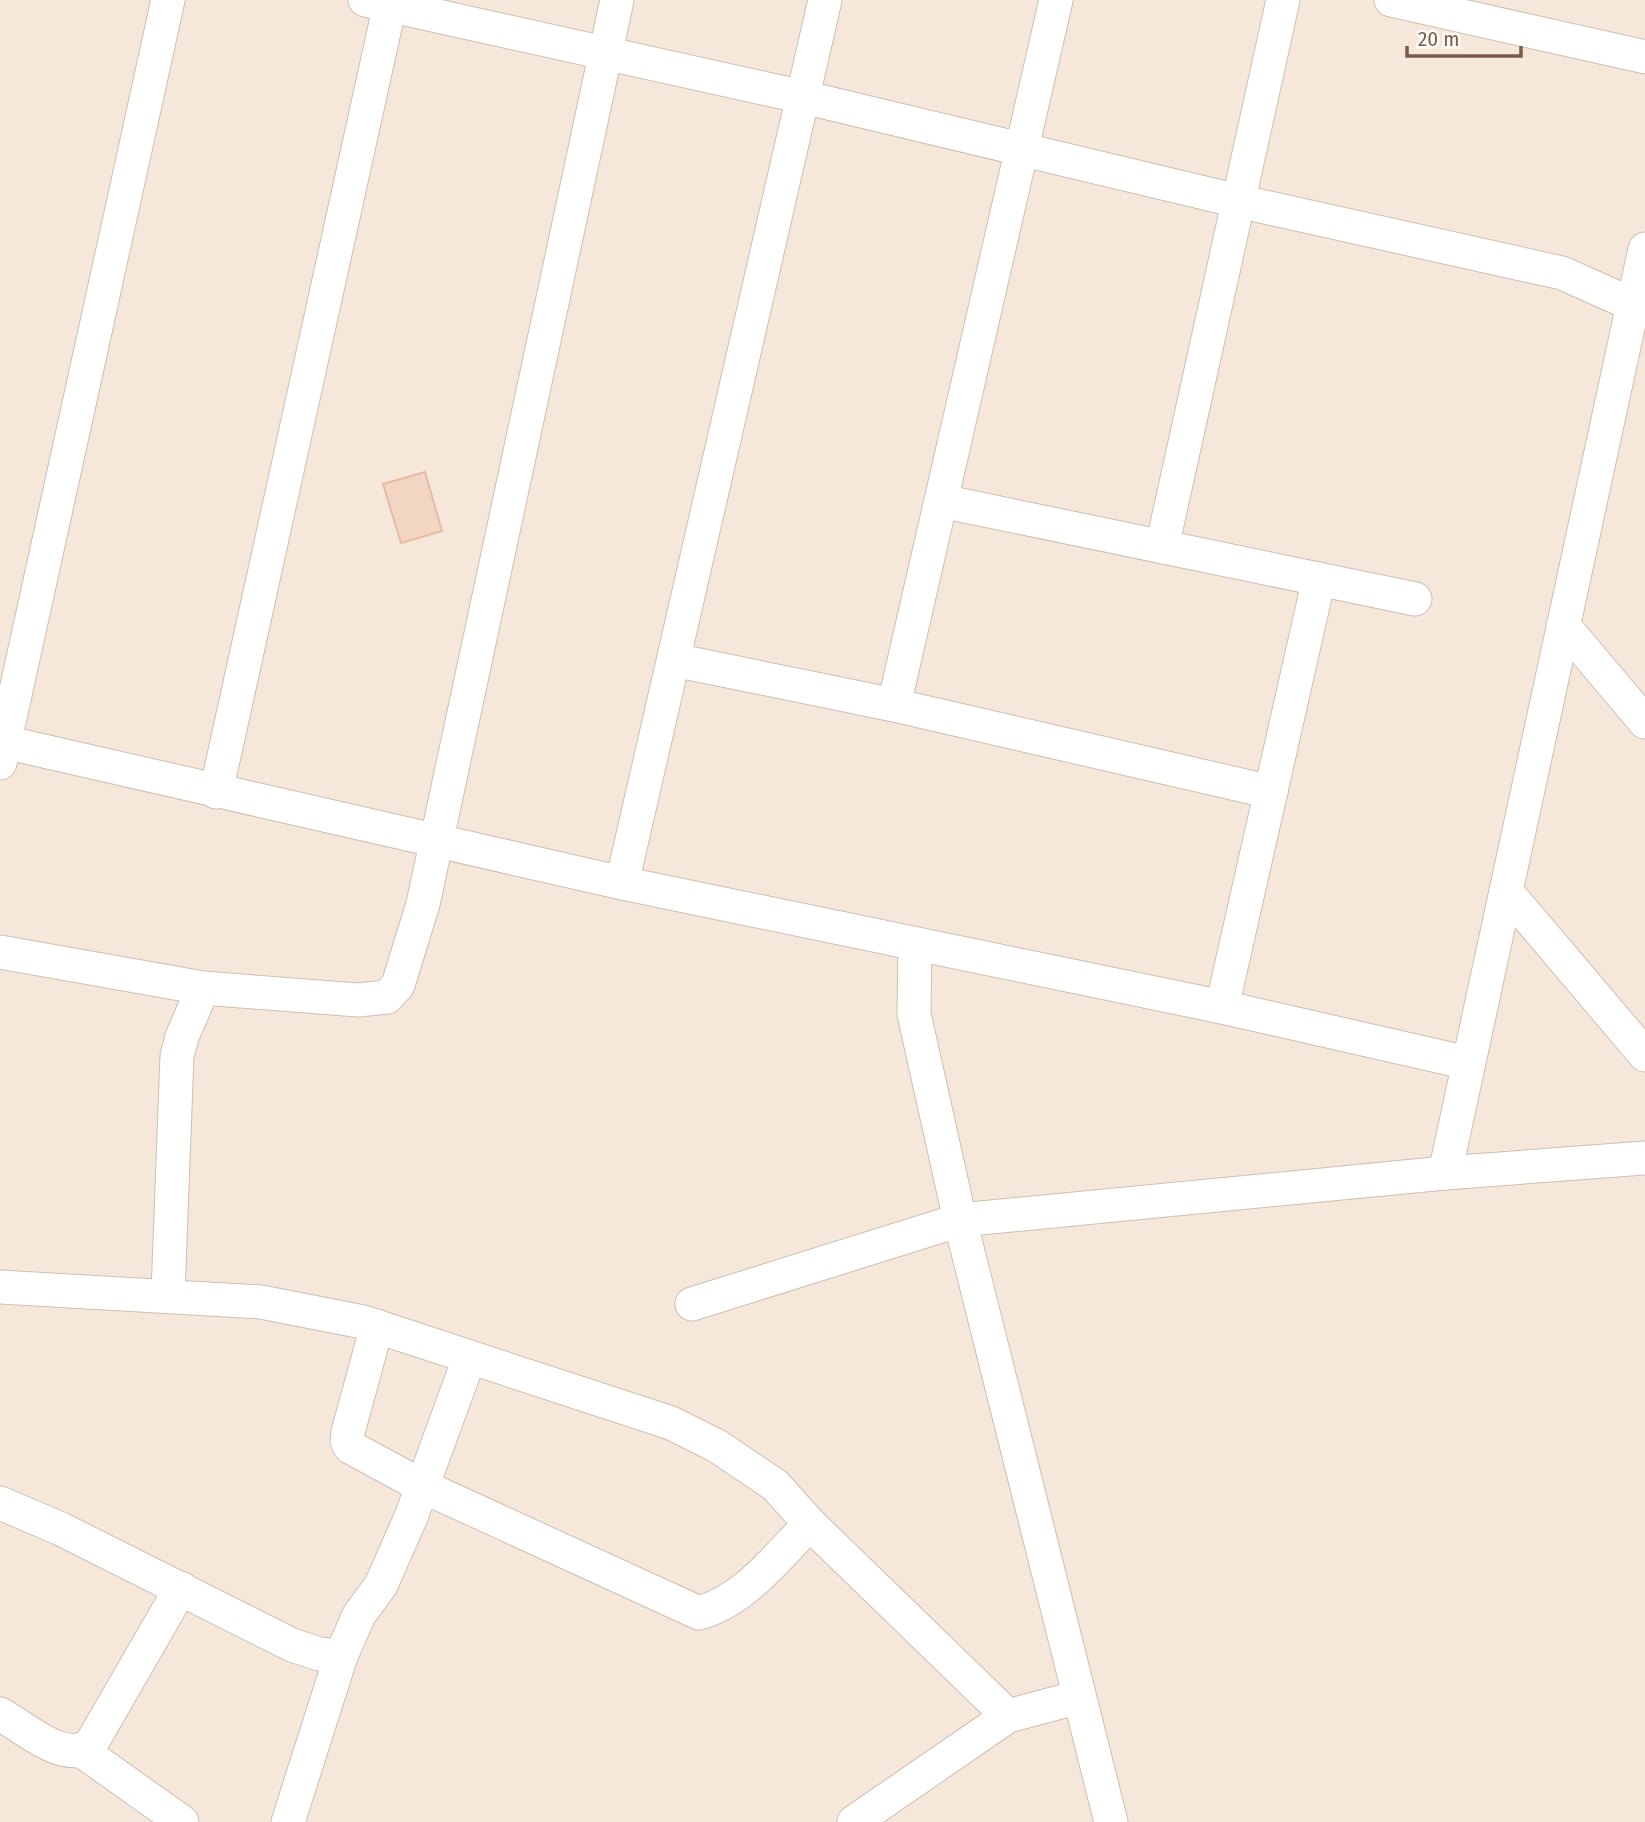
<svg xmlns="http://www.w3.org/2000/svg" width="1645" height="1822" font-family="'Fira Sans Condensed',sans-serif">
<rect width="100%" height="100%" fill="#fdf6ec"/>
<rect fill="#f5e8da" x="0" y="0" width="1645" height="1822"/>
<polygon fill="#f3d5c3" stroke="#e6bba3" stroke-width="2" points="425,472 442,531 401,543 383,484"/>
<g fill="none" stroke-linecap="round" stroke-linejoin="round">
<g stroke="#d1beb0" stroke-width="35">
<g id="street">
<polyline points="365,0 803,97 1238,201 1562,273 1645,310"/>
<polyline points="1391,0 1645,57"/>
<polyline points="941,501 1415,599"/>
<polyline points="1162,547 1283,0"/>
<polyline points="1563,625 1645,722"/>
<polyline points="674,660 894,705 1271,792"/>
<polyline points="894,705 1056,0"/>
<polyline points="0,741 622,883 1222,1007 1468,1063"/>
<polyline points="0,763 168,0"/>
<polyline points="216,792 391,0"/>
<polyline points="622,883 825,0"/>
<polyline points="1506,891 1645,1055"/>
<polyline points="915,945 914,1014 960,1220 1111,1822"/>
<polyline points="0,952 203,988 358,1000 387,997 398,985 423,904 617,0"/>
<polyline points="1222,1007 1319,579"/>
<polyline points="1445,1173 1645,249"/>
<polyline points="0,1287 261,1302 363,1322 671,1423 717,1446 775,1485 810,1524 1008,1716"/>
<polyline points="168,1294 177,1056 182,1037 203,988"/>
<polyline points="692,1304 960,1220 1445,1173 1645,1158"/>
<path d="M 377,1326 L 348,1432 L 347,1441 L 350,1447 L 422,1486 L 699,1613 C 744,1601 778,1556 810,1524"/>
<polyline points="0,1503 61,1529 292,1645 319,1654 341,1656"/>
<path d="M 0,1714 C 24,1727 66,1766 91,1744 L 181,1588"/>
<polyline points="82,1751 182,1822"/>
<polyline points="288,1822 341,1656 359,1615 381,1585 411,1517 469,1359"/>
<polyline points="854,1822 1008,1716 1079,1697"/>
</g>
</g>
<use href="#street" stroke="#fff" stroke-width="33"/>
</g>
<path d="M1407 46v10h114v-10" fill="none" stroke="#7a5c4d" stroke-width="3.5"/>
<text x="1418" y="46" font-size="21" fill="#7a5c4d" stroke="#fffaf3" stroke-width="5" paint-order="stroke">20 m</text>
</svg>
